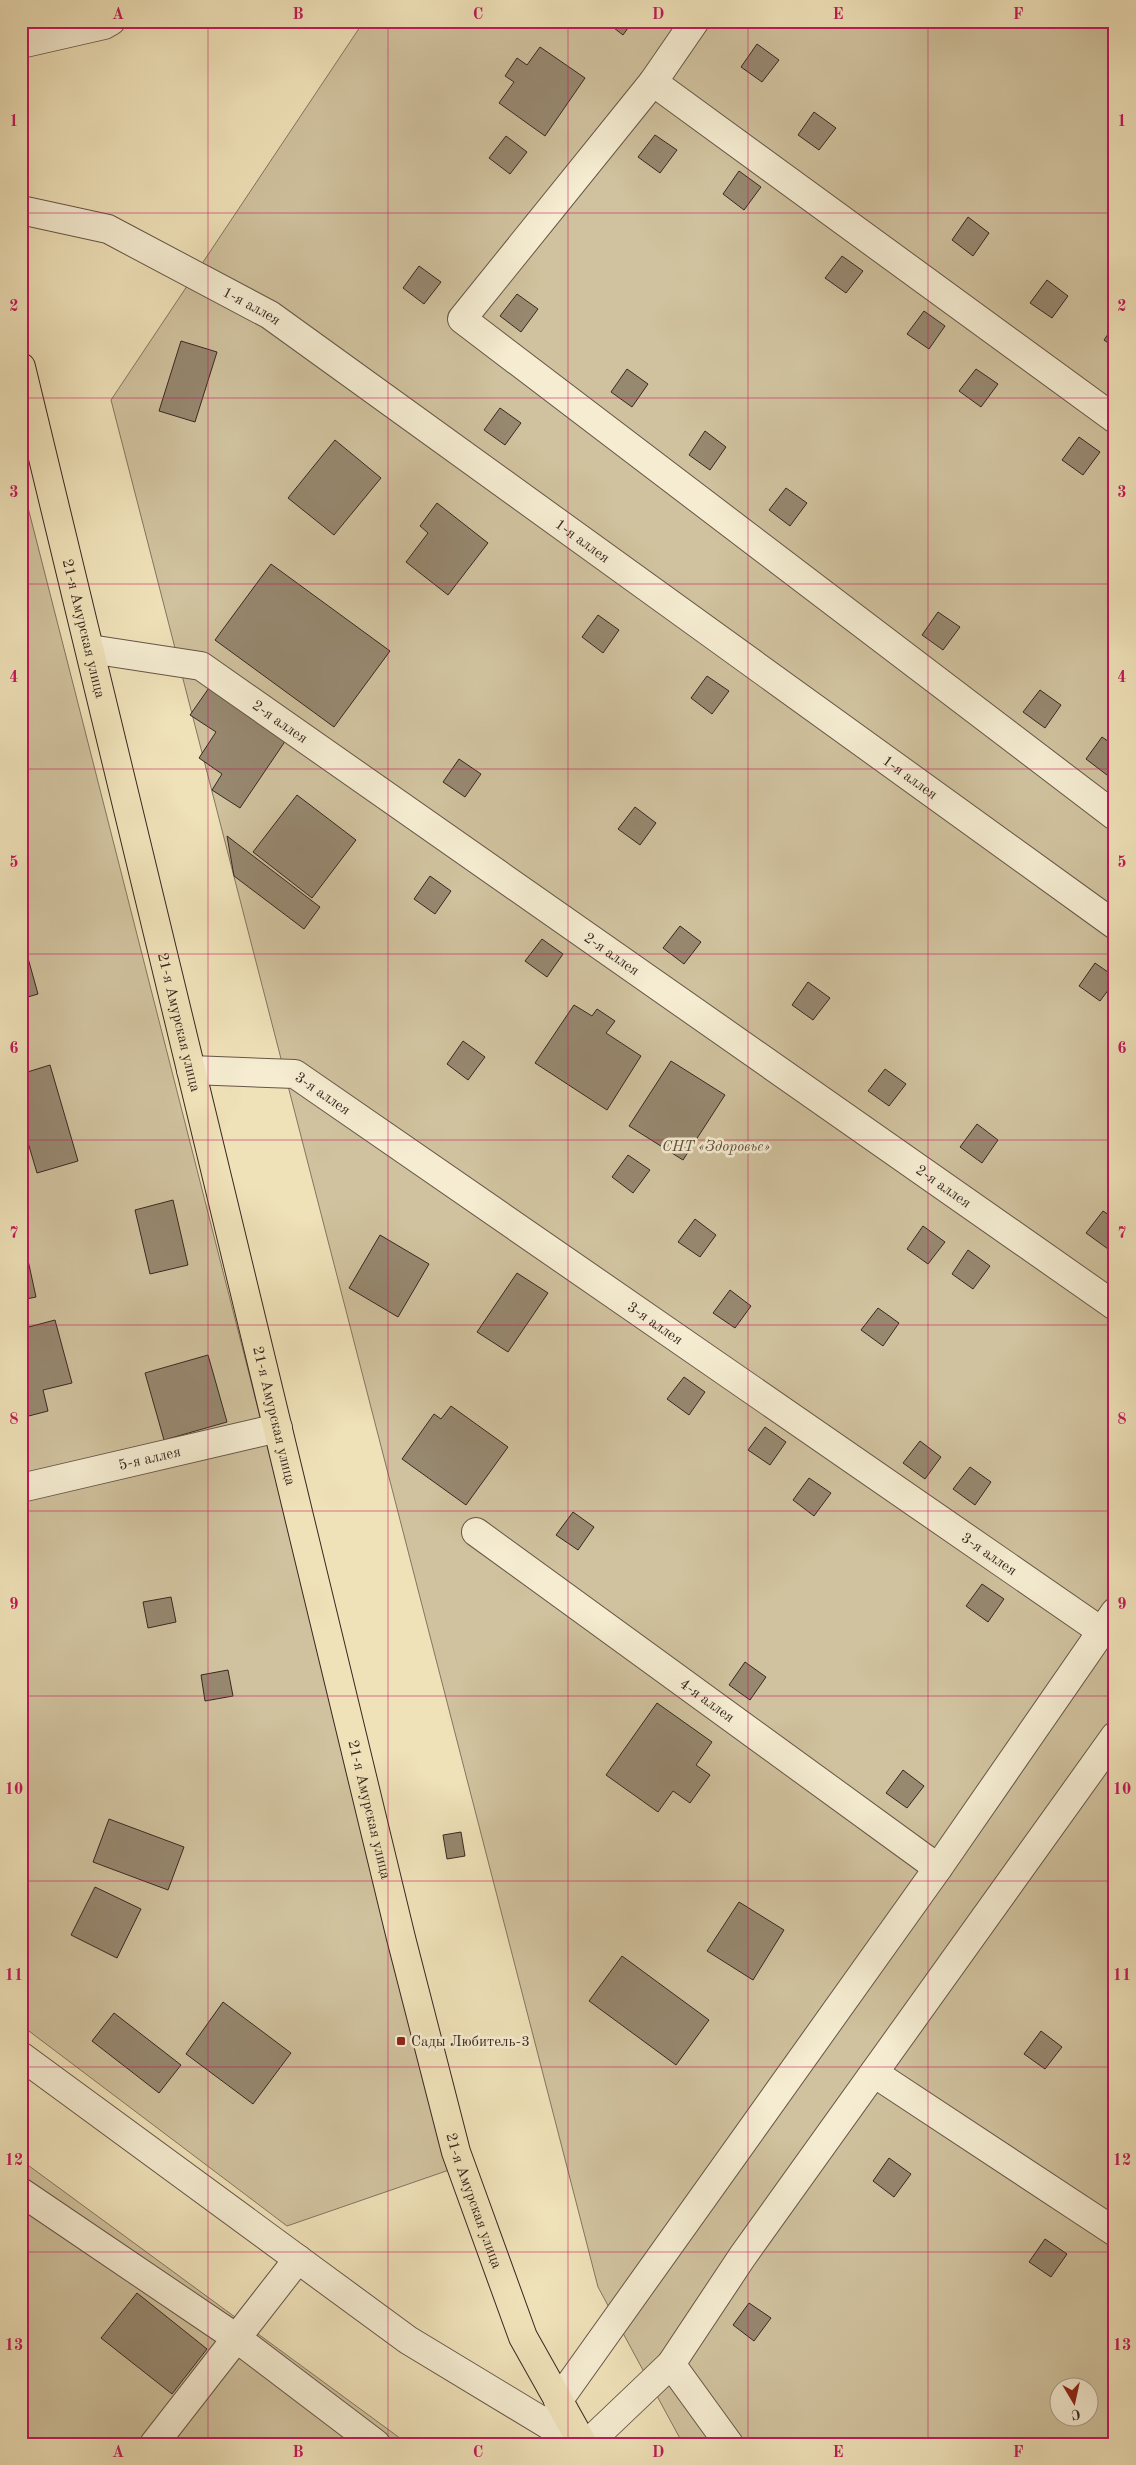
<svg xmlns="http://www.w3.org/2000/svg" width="1136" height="2465" font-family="'Old Standard TT',serif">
<rect width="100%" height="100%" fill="#efe1b8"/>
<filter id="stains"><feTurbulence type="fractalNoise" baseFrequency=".004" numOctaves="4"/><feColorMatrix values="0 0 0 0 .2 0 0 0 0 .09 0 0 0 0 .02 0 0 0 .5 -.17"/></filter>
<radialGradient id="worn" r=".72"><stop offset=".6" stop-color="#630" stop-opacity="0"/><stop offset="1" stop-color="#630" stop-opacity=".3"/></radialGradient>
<g fill="#d0c29e" stroke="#847560" fill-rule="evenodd">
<path d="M 364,21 L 1115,21 L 1115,2444 L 683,2444 L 598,2287 L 111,400 ZM 1058,2388 L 1088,2388 L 1088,2418 L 1058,2418 Z"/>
<polygon points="21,480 452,2169 287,2226 21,2025"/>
<polygon points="21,2160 408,2444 21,2444"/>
</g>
<g fill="#978870" stroke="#382821">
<polygon points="605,21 633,21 623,35"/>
<polygon points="757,44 779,60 762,82 741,67"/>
<polygon points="540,47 585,78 545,136 499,103 514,82 505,76 517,58 527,65"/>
<polygon points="814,112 836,128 819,150 798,135"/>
<polygon points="655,135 677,150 660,173 638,157"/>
<polygon points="506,136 527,152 510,174 489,158"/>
<polygon points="739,171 761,187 744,210 723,194"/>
<polygon points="968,217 989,233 973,256 952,240"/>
<polygon points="842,256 863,271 846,293 825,278"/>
<polygon points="419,266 441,282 424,304 403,288"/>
<polygon points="1047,280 1068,296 1052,318 1030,303"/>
<polygon points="517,294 538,309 521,332 500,316"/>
<polygon points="924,311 945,326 929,349 907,334"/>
<polygon points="1115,324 1115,348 1104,340"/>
<polygon points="181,341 217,352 195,422 159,411"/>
<polygon points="627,369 648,384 632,407 611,392"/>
<polygon points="976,369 998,384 981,407 959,391"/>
<polygon points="500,408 521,423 505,445 484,430"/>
<polygon points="705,431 726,447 710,470 689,455"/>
<polygon points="1079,437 1100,452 1083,475 1062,460"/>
<polygon points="335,440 381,478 334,535 288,498"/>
<polygon points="786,488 807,503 790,526 769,510"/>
<polygon points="437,503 488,543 448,595 406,562 428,533 420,526"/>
<polygon points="271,564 390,651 334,727 215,640"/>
<polygon points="938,612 960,627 943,650 922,635"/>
<polygon points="598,615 619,630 603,653 582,637"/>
<polygon points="707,676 729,691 712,714 691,698"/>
<polygon points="211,685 288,737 240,808 212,790 222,774 199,758 216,732 190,715"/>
<polygon points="1040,690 1061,705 1045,728 1023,712"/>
<polygon points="1102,737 1115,746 1115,764 1107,775 1086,759"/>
<polygon points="459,759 481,774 465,797 443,782"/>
<polygon points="297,795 356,840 312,898 253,852"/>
<polygon points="635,807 656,823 640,845 618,829"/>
<polygon points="227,836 320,907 304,929 234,876"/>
<polygon points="430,876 451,891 435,914 414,899"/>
<polygon points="680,926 701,942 684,964 663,948"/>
<polygon points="542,939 563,954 547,977 525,961"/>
<polygon points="26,951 38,994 21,999 21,953"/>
<polygon points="1095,963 1115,977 1115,981 1100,1001 1079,986"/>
<polygon points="808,982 830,998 813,1020 792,1005"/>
<polygon points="574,1005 592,1016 597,1009 615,1021 606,1033 641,1056 607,1110 535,1063"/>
<polygon points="463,1041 485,1057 468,1080 447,1064"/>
<polygon points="671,1061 725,1095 683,1160 629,1126"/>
<polygon points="50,1065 78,1161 37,1173 21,1119 21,1074"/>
<polygon points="885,1069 906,1084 889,1106 868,1091"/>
<polygon points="977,1124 998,1140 982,1163 960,1147"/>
<polygon points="628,1155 650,1170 633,1193 612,1177"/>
<polygon points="173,1200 188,1265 150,1274 135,1210"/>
<polygon points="1103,1211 1115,1219 1115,1239 1108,1249 1086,1233"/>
<polygon points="695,1219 716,1235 700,1257 678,1242"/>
<polygon points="923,1226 945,1242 928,1264 907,1249"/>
<polygon points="21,1228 36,1297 21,1300"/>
<polygon points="380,1235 429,1264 398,1317 349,1288"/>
<polygon points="968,1250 990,1266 973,1289 952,1274"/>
<polygon points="517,1273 548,1293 508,1352 477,1332"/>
<polygon points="730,1290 751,1306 735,1328 713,1313"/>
<polygon points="878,1308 899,1323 883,1346 861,1330"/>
<polygon points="55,1320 72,1383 43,1390 48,1411 21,1418 21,1329"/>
<polygon points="208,1355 227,1422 164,1440 145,1373"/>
<polygon points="684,1377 705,1392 689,1415 667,1399"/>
<polygon points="451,1406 508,1447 466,1505 402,1459 434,1414 441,1419"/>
<polygon points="765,1427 786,1442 770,1465 748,1450"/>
<polygon points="920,1441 941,1457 925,1479 903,1463"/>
<polygon points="970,1467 991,1482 975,1505 953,1489"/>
<polygon points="809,1478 831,1493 814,1516 793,1500"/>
<polygon points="573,1512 594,1527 578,1550 556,1535"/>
<polygon points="982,1584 1004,1599 988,1622 966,1606"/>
<polygon points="171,1597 176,1622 148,1628 143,1602"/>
<polygon points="745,1662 766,1677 750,1700 729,1685"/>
<polygon points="228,1670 233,1696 205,1701 201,1675"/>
<polygon points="657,1703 712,1742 696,1765 710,1775 690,1803 673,1791 658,1812 606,1775"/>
<polygon points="903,1770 924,1786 907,1808 886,1793"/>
<polygon points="109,1819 184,1847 168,1890 93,1862"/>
<polygon points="461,1832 465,1856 447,1859 443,1835"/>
<polygon points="21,1881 29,1890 21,1897"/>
<polygon points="95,1887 141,1909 117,1958 71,1935"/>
<polygon points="739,1902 784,1930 753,1980 707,1951"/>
<polygon points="622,1956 709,2020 676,2065 589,2001"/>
<polygon points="223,2002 291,2053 253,2104 186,2054"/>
<polygon points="114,2013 181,2065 159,2093 92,2041"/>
<polygon points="1041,2031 1062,2047 1045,2069 1024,2054"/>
<polygon points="1115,2121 1115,2131 1110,2128"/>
<polygon points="889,2158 911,2174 894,2197 873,2181"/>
<polygon points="1045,2239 1067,2254 1051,2277 1029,2262"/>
<polygon points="137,2293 207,2349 172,2394 101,2338"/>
<polygon points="749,2303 771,2318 754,2341 733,2325"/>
</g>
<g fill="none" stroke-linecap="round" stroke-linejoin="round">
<g stroke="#665647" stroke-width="30">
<g id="minor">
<polyline points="695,21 653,82 462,319 1115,816"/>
<polyline points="21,44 104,25 111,21"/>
<polyline points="653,82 1115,419"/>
<path id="s1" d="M 21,210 L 108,229 L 270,315 L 1115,925"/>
<path id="s2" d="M 90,649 L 201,666 L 1115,1306"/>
<path id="s3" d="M 191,1070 L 295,1074 L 1101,1631"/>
<path id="s4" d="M 21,1488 L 278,1428"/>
<path id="s5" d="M 476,1532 L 938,1868"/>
<polyline points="21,2056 408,2340 580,2444"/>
<polyline points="874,2073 1115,2232"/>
<polyline points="21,2192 235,2337 376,2444"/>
<polyline points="671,2364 729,2444"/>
<polyline points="558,2401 938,1868 1115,1612"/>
<polyline points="154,2444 298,2259"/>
<polyline points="587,2444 671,2364 742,2257 1115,1736"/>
</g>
</g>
<g stroke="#382821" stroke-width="30">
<g id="major">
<path id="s6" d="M 21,367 L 401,1938 L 456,2152 L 523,2337 L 583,2444"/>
</g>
</g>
<use href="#minor" stroke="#f5ecd1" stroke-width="28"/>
<use href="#major" stroke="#efe1b8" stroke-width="28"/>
</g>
<path fill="none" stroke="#c2185b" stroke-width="1" stroke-opacity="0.55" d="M 208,21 L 208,2444M 388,21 L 388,2444M 568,21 L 568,2444M 748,21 L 748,2444M 928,21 L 928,2444M 21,213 L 1115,213M 21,398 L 1115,398M 21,584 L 1115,584M 21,769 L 1115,769M 21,954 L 1115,954M 21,1140 L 1115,1140M 21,1325 L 1115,1325M 21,1511 L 1115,1511M 21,1696 L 1115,1696M 21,1881 L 1115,1881M 21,2067 L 1115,2067M 21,2252 L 1115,2252"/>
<rect fill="#8f2418" stroke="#f5ecd1" stroke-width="2" x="396" y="2036" width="10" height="10" rx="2.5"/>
<g text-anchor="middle" stroke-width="5" stroke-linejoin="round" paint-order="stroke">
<g font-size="15" fill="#382821" stroke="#f5ecd1">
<text dy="5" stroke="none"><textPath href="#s1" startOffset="252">1-я аллея</textPath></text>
<text dy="5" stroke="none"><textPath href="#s1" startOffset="658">1-я аллея</textPath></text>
<text dy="5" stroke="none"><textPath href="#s6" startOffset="269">21-я Амурская улица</textPath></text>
<text dy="5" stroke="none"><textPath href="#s2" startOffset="209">2-я аллея</textPath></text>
<text dy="5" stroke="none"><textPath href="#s1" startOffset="1062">1-я аллея</textPath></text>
<text dy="5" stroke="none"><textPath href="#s2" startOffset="614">2-я аллея</textPath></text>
<text dy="5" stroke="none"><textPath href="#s6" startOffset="674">21-я Амурская улица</textPath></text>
<text dy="5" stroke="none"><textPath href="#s3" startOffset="138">3-я аллея</textPath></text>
<text dy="5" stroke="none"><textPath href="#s2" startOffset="1019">2-я аллея</textPath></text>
<text dy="5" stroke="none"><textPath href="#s3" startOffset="542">3-я аллея</textPath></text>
<text dy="5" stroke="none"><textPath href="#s6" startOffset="1079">21-я Амурская улица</textPath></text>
<text dy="5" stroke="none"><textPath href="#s4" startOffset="132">5-я аллея</textPath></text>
<text dy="5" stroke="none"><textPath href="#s3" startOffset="948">3-я аллея</textPath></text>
<text dy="5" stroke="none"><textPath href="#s5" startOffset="286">4-я аллея</textPath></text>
<text dy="5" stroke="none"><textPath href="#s6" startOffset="1484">21-я Амурская улица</textPath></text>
<text dy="5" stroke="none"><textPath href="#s6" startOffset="1889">21-я Амурская улица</textPath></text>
</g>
<g font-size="15" font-style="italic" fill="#5e4e40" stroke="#f5ecd1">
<text x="716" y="1151">СНТ «Здоровье»</text>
</g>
<g font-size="15" fill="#382821" stroke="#f5ecd1" text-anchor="start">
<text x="411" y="2046">Сады Любитель-3</text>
</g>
</g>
<rect width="1136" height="2465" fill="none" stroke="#efe1b8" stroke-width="55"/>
<g transform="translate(1074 2402) rotate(171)"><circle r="24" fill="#f5ecd1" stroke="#a99e8b"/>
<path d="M0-4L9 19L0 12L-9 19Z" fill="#8f2418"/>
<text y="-8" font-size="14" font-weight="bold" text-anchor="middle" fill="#382821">С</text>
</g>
<rect x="28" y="28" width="1080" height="2410" fill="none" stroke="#c2185b" stroke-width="2"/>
<g font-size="16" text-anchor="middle" font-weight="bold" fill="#c2185b">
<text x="118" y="19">A</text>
<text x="298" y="19">B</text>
<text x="478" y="19">C</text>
<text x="658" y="19">D</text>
<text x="838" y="19">E</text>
<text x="1018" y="19">F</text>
<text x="14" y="126">1</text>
<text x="1122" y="126">1</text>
<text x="14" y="311">2</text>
<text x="1122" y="311">2</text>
<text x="14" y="497">3</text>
<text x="1122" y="497">3</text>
<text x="14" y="682">4</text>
<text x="1122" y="682">4</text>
<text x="14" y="867">5</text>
<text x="1122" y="867">5</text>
<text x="14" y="1053">6</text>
<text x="1122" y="1053">6</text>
<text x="14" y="1238">7</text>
<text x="1122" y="1238">7</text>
<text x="14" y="1424">8</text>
<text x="1122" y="1424">8</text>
<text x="14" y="1609">9</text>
<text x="1122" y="1609">9</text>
<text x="14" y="1794">10</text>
<text x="1122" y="1794">10</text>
<text x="14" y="1980">11</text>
<text x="1122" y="1980">11</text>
<text x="14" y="2165">12</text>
<text x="1122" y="2165">12</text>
<text x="14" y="2350">13</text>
<text x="1122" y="2350">13</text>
<text x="118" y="2457">A</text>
<text x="298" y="2457">B</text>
<text x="478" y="2457">C</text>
<text x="658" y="2457">D</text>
<text x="838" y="2457">E</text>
<text x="1018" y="2457">F</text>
</g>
<rect width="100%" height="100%" filter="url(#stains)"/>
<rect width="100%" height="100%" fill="url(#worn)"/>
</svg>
